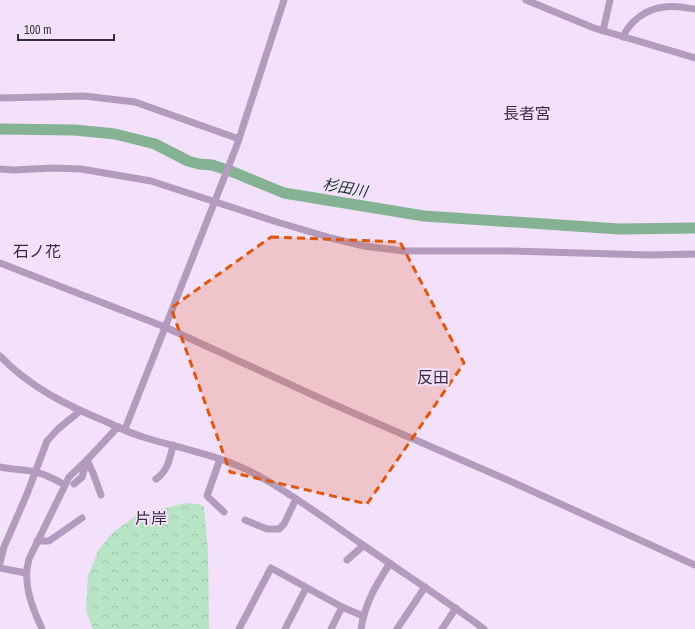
<svg xmlns="http://www.w3.org/2000/svg" width="695" height="629" font-family="'Archivo Narrow','Noto Sans JP',sans-serif">
<defs>
<pattern id="forest-crowns" width="20" height="18" patternUnits="userSpaceOnUse"><rect width="20" height="18" fill="#b6e4c5"/><path d="M2 6a3 3 0 1 1 6 0M12 15a3 3 0 1 1 6 0" fill="none" stroke="#9dc4aa"/></pattern>
</defs>
<rect width="100%" height="100%" fill="#f3e1fb"/>
<polygon fill="url(#forest-crowns)" points="186,503 199,504 204,507 208,551 209,629 93,629 86,611 88,576 98,551 112,533 137,515"/>
<g fill="none" stroke-linecap="round" stroke-linejoin="round">
<polyline stroke="#85b293" stroke-width="11" points="0,129 75,130 115,134 155,144 188,161 199,164 212,165 233,172 284,193 424,216 619,229 695,228"/>
<g stroke="#b39bbd" stroke-width="7">
<polyline points="526,0 594,28 695,58"/>
<polyline points="603,31 610,0"/>
<path d="M 623,37 C 630,21 646,9 664,7 C 674,5 685,8 695,9"/>
<polyline points="0,98 84,96 135,102 239,139"/>
<polyline points="0,169 14,170 52,168 81,169 151,181 277,222 331,238 364,246 404,251 511,251 649,255 695,254"/>
<polyline points="0,263 165,327 326,401 510,481 695,565"/>
<path d="M 0,356 C 29,387 68,406 107,422 C 119,428 133,434 146,438 C 183,449 223,456 257,475 C 294,495 328,521 363,545 C 403,573 445,600 484,629"/>
<polyline points="125,429 237,145 284,0"/>
<polyline points="220,459 207,496 224,512"/>
<polyline points="87,460 93,473 101,495"/>
<path d="M 0,467 C 12,470 24,469 35,472 C 46,474 56,480 65,485"/>
<path d="M 156,479 C 168,471 170,458 173,445"/>
<polyline points="74,484 82,477 87,460"/>
<polyline points="245,520 267,529 279,529 284,524 296,499"/>
<polyline points="37,541 49,541 82,518"/>
<polyline points="347,560 363,546"/>
<polyline points="0,563 4,547 27,494 47,441 58,429 80,411"/>
<polyline points="0,568 26,573"/>
<path d="M 42,629 C 32,607 22,583 29,559 L 69,477 L 87,460 L 115,430 L 119,427"/>
<polyline points="239,629 271,568 342,607 363,616"/>
<polyline points="285,629 306,588"/>
<polyline points="331,629 342,607"/>
<path d="M 361,629 C 365,603 376,585 390,563"/>
<polyline points="397,629 425,587"/>
<polyline points="442,629 456,608"/>
</g>
</g>
<path fill="#df570e" fill-opacity="0.2" stroke="#df570e" stroke-width="3" stroke-dasharray="8 5" stroke-linejoin="round" d="M 271,237 L 400,242 L 464,363 L 367,504 L 230,472 L 171,308 Z"/>
<g text-anchor="middle" stroke-width="4" stroke-linejoin="round" paint-order="stroke">
<g font-size="15" font-style="italic" fill="#103520" stroke="#f3e1fb">
<text transform="translate(345 188) rotate(10)" y="5">杉田川</text>
</g>
<g font-size="16" fill="#3d2b44" stroke="#f3e1fb">
<text x="527" y="119">長者宮</text>
<text x="37" y="257">石ノ花</text>
<text x="433" y="383">反田</text>
<text x="151" y="524">片岸</text>
</g>
</g>
<path d="M18 34v6h96v-6" fill="none" stroke="#362d3a" stroke-width="2"/>
<text x="24" y="34" font-size="12" fill="#362d3a" stroke="#f3e1fb" stroke-width="3" paint-order="stroke">100 m</text>
</svg>
